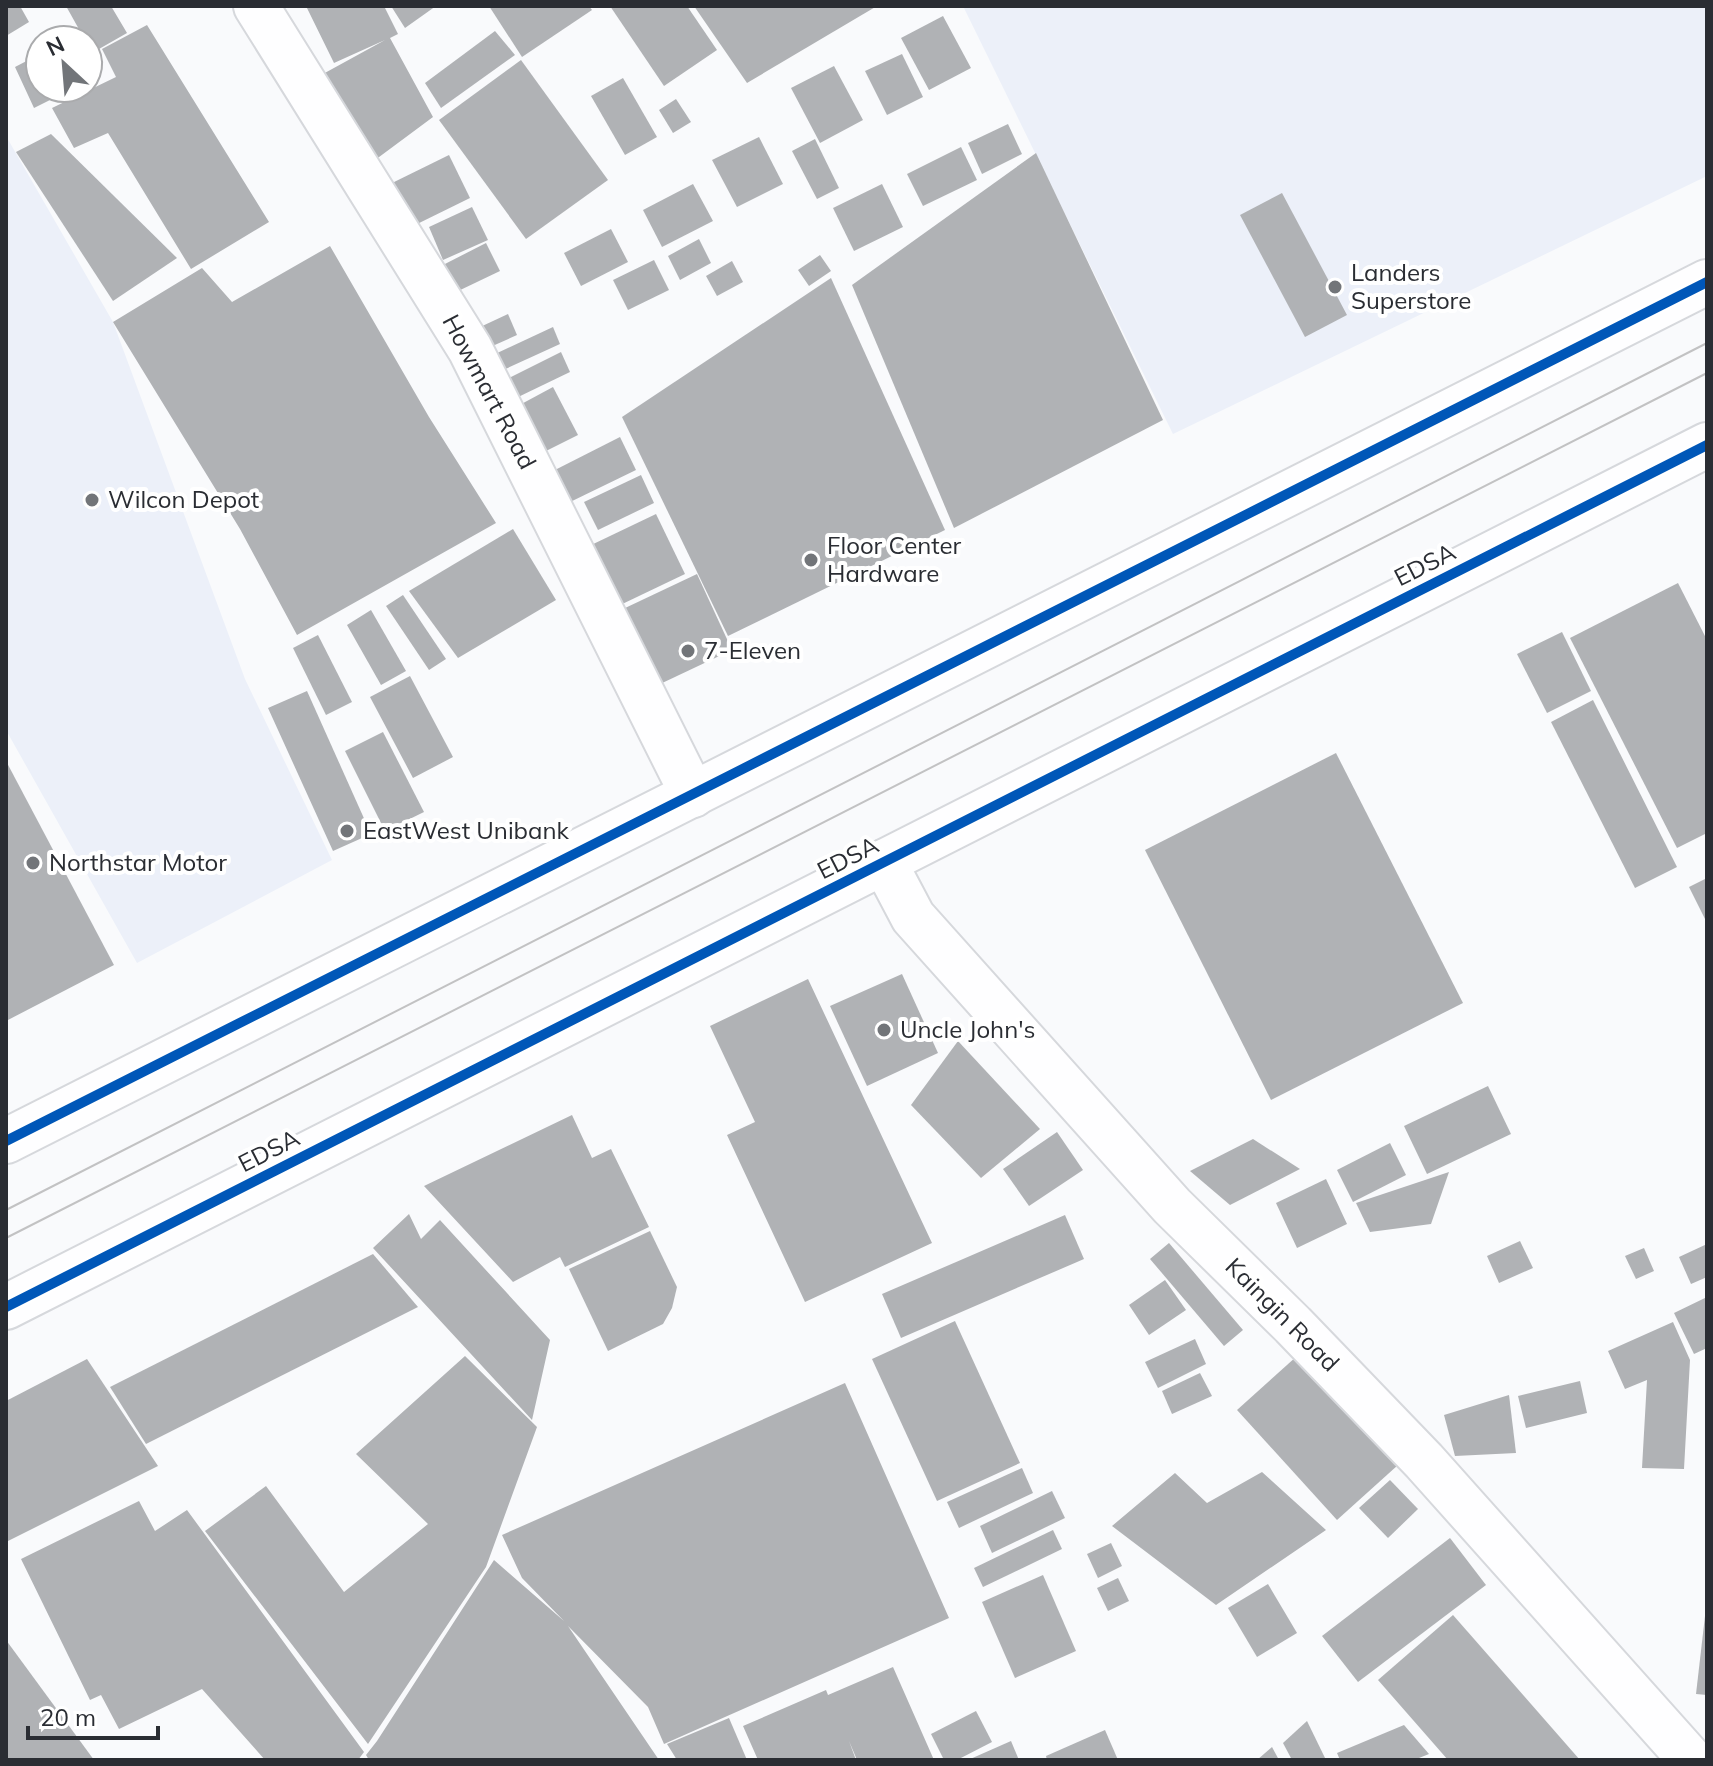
<svg xmlns="http://www.w3.org/2000/svg" width="1713" height="1766" font-family="Mulish,sans-serif">
<rect width="100%" height="100%" fill="#f9fafc"/>
<g fill="#ecf0f9">
<polygon points="963,6 1707,6 1707,176 1173,434"/>
<polygon points="6,136 113,322 245,679 332,860 137,963 6,730"/>
</g>
<g fill="#b0b2b5">
<polygon points="6,6 20,6 29,22 6,36"/>
<polygon points="66,6 111,6 127,33 92,53 88,40 85,40"/>
<polygon points="306,6 384,6 398,34 390,38 433,117 371,163 312,80 385,40 334,63"/>
<polygon points="391,6 436,6 405,28"/>
<polygon points="489,6 589,6 592,10 522,57"/>
<polygon points="610,6 687,6 717,50 664,86"/>
<polygon points="694,6 877,6 747,83"/>
<polygon points="943,16 971,68 929,90 901,38"/>
<polygon points="147,25 269,222 191,269 108,133 74,148 52,108 116,77 102,49"/>
<polygon points="495,31 515,55 441,108 425,83"/>
<polygon points="40,54 40,88 74,88 34,108 15,67"/>
<polygon points="902,54 923,97 887,115 865,71"/>
<polygon points="521,60 608,180 526,239 439,120"/>
<polygon points="834,66 863,120 820,143 791,88"/>
<polygon points="623,78 657,137 625,155 591,96"/>
<polygon points="676,99 691,122 673,133 659,110"/>
<polygon points="1008,124 1022,154 982,174 968,143"/>
<polygon points="51,134 177,258 113,301 16,152"/>
<polygon points="759,137 783,184 737,207 712,160"/>
<polygon points="815,139 839,188 817,199 792,151"/>
<polygon points="961,147 977,180 923,206 907,174"/>
<polygon points="1036,153 1163,420 954,528 852,285"/>
<polygon points="449,155 470,198 409,228 388,185"/>
<polygon points="693,184 713,221 662,247 643,210"/>
<polygon points="882,184 903,227 854,251 833,208"/>
<polygon points="1282,193 1347,315 1305,337 1240,215"/>
<polygon points="472,207 488,240 443,260 429,227"/>
<polygon points="611,229 628,262 581,286 564,253"/>
<polygon points="699,239 711,263 680,280 668,256"/>
<polygon points="486,243 500,271 454,293 441,266"/>
<polygon points="330,246 429,417 496,523 297,635 240,529 113,322 202,268 232,302"/>
<polygon points="820,255 831,271 809,286 798,270"/>
<polygon points="654,260 669,290 628,310 613,280"/>
<polygon points="732,261 743,282 717,296 706,276"/>
<polygon points="831,278 945,530 728,636 622,417"/>
<polygon points="508,314 517,335 488,348 478,328"/>
<polygon points="553,327 560,344 501,371 493,355"/>
<polygon points="561,352 570,372 514,399 505,380"/>
<polygon points="553,387 578,435 538,455 514,408"/>
<polygon points="620,437 636,470 566,504 551,472"/>
<polygon points="641,475 654,503 598,530 584,502"/>
<polygon points="656,514 685,574 616,607 587,547"/>
<polygon points="513,529 556,600 458,658 409,591"/>
<polygon points="697,574 732,650 658,685 623,609"/>
<polygon points="1678,583 1707,640 1707,833 1677,848 1570,638"/>
<polygon points="403,595 446,659 429,670 386,606"/>
<polygon points="371,610 406,671 381,685 347,625"/>
<polygon points="1562,632 1591,691 1547,713 1517,654"/>
<polygon points="318,635 352,702 326,715 293,648"/>
<polygon points="410,676 453,757 413,778 370,697"/>
<polygon points="307,691 371,834 333,851 268,708"/>
<polygon points="1593,700 1677,867 1635,888 1551,722"/>
<polygon points="383,732 424,812 385,831 345,751"/>
<polygon points="1336,753 1463,1003 1271,1100 1145,850"/>
<polygon points="6,761 114,965 6,1021"/>
<polygon points="1707,878 1707,923 1689,887"/>
<polygon points="902,974 938,1053 867,1086 830,1006"/>
<polygon points="808,979 932,1243 805,1302 727,1135 755,1122 710,1026"/>
<polygon points="958,1041 1040,1129 981,1178 911,1105"/>
<polygon points="1488,1086 1511,1134 1427,1174 1404,1126"/>
<polygon points="572,1115 592,1158 611,1149 649,1227 565,1267 560,1257 513,1282 424,1186"/>
<polygon points="1057,1132 1083,1170 1029,1206 1003,1169"/>
<polygon points="1253,1139 1300,1169 1230,1205 1190,1171"/>
<polygon points="1390,1143 1406,1175 1353,1202 1337,1170"/>
<polygon points="1449,1172 1431,1224 1370,1232 1356,1203"/>
<polygon points="1326,1179 1347,1224 1297,1248 1276,1203"/>
<polygon points="409,1214 421,1239 440,1220 550,1340 532,1420 373,1248"/>
<polygon points="1065,1215 1084,1259 901,1338 882,1294"/>
<polygon points="650,1231 677,1287 672,1308 663,1324 608,1351 569,1269"/>
<polygon points="1520,1241 1533,1268 1499,1283 1487,1256"/>
<polygon points="1169,1243 1243,1330 1224,1346 1150,1259"/>
<polygon points="1707,1244 1707,1277 1691,1284 1679,1257"/>
<polygon points="1644,1248 1654,1271 1636,1279 1625,1256"/>
<polygon points="373,1254 418,1307 146,1444 110,1387"/>
<polygon points="1165,1280 1186,1310 1149,1335 1129,1305"/>
<polygon points="1707,1297 1707,1348 1694,1354 1674,1313"/>
<polygon points="955,1321 1020,1463 937,1501 872,1359"/>
<polygon points="1673,1322 1690,1360 1684,1469 1642,1468 1647,1380 1625,1389 1608,1351"/>
<polygon points="1195,1339 1206,1364 1158,1388 1145,1362"/>
<polygon points="465,1356 537,1427 486,1567 368,1744 205,1531 266,1486 344,1592 428,1524 356,1454"/>
<polygon points="1297,1356 1398,1465 1337,1520 1237,1410"/>
<polygon points="87,1359 158,1466 6,1542 6,1401"/>
<polygon points="1200,1373 1212,1396 1172,1414 1162,1391"/>
<polygon points="1580,1381 1587,1413 1526,1428 1518,1396"/>
<polygon points="845,1383 949,1618 664,1744 648,1707 568,1626 659,1760 369,1760 366,1755 377,1741 494,1560 564,1621 522,1578 502,1535"/>
<polygon points="1509,1395 1516,1453 1455,1456 1444,1415"/>
<polygon points="1022,1468 1033,1493 959,1528 947,1502"/>
<polygon points="1262,1472 1326,1530 1216,1605 1112,1526 1175,1473 1207,1503"/>
<polygon points="1390,1480 1418,1509 1388,1538 1359,1508"/>
<polygon points="1052,1491 1065,1518 992,1553 980,1526"/>
<polygon points="139,1501 155,1531 187,1510 364,1752 358,1760 265,1760 202,1689 119,1729 101,1695 90,1700 21,1559"/>
<polygon points="1053,1530 1062,1549 983,1587 974,1568"/>
<polygon points="1450,1538 1486,1585 1358,1682 1322,1636"/>
<polygon points="1111,1543 1122,1566 1098,1578 1087,1554"/>
<polygon points="1043,1575 1076,1651 1015,1678 982,1602"/>
<polygon points="1118,1578 1129,1601 1108,1611 1097,1588"/>
<polygon points="1268,1584 1297,1633 1257,1657 1228,1608"/>
<polygon points="1453,1615 1580,1760 1448,1760 1378,1680"/>
<polygon points="1705,1616 1707,1616 1707,1695 1696,1694"/>
<polygon points="6,1640 94,1760 6,1760"/>
<polygon points="893,1667 934,1760 857,1760 849,1741 856,1760 758,1760 743,1726 826,1690 828,1695"/>
<polygon points="976,1711 992,1742 957,1760 944,1760 931,1734"/>
<polygon points="729,1718 747,1760 677,1760 667,1744"/>
<polygon points="1307,1721 1326,1760 1292,1760 1283,1743"/>
<polygon points="1404,1725 1429,1754 1414,1760 1340,1760 1337,1753"/>
<polygon points="1105,1730 1118,1760 1047,1760 1046,1756"/>
<polygon points="1011,1741 1019,1760 968,1760"/>
<polygon points="1272,1747 1279,1760 1257,1760"/>
</g>
<g fill="none" stroke-linecap="round" stroke-linejoin="round">
<g stroke="#d6d8dc" stroke-width="48">
<g id="minor">
<polyline points="256,6 470,349 693,795"/>
<polyline points="884,862 913,917 1172,1206 1293,1325 1424,1461 1691,1760"/>
</g>
</g>
<g stroke="#d6d8dc" stroke-width="48">
<g id="highway">
<polyline points="6,1141 1707,282"/>
<polyline points="6,1307 1707,445"/>
</g>
</g>
<use href="#minor" stroke="#fefeff" stroke-width="44"/>
<use href="#highway" stroke="#fefeff" stroke-width="44"/>
<g stroke="#c2c2c3" stroke-width="2">
<polyline points="6,1210 1707,343"/>
<polyline points="6,1238 1707,373"/>
</g>
<g stroke="#fff" stroke-width="15">
<g id="cycleway">
<polyline points="6,1141 1707,282"/>
<polyline points="6,1307 1707,445"/>
</g>
</g>
<use href="#cycleway" stroke="#0057b8" stroke-width="10"/>
</g>
<g fill="#727579" stroke="#fff" stroke-width="3">
<circle cx="1335" cy="287" r="8"/>
<circle cx="92" cy="500" r="8"/>
<circle cx="811" cy="560" r="8"/>
<circle cx="688" cy="651" r="8"/>
<circle cx="347" cy="831" r="8"/>
<circle cx="33" cy="863" r="8"/>
<circle cx="884" cy="1030" r="8"/>
</g>
<g text-anchor="middle" stroke-width="8" stroke-linejoin="round" paint-order="stroke">
<g font-size="24" fill="#2a2d33" stroke="#fff" text-anchor="start">
<text x="1351" y="281">Landers<tspan x="1351" dy="28">Superstore</tspan></text>
<text x="108" y="508">Wilcon Depot</text>
<text x="827" y="554">Floor Center<tspan x="827" dy="28">Hardware</tspan></text>
<text x="704" y="659">7-Eleven</text>
<text x="363" y="839">EastWest Unibank</text>
<text x="49" y="871">Northstar Motor</text>
<text x="900" y="1038">Uncle John's</text>
</g>
<g font-size="24" fill="#2a2d33" stroke="#fff">
<text transform="translate(489 392) rotate(62)" y="8">Howmart Road</text>
<text transform="translate(1425 565) rotate(-27)" y="8">EDSA</text>
<text transform="translate(848 858) rotate(-27)" y="8">EDSA</text>
<text transform="translate(269 1151) rotate(-27)" y="8">EDSA</text>
<text transform="translate(1282 1315) rotate(45)" y="8">Kaingin Road</text>
</g>
</g>
<rect width="1713" height="1766" fill="none" stroke="#2a2d33" stroke-width="16"/>
<g transform="translate(64 64) rotate(334)"><circle r="38" fill="#ffffff" stroke="#aaabad" stroke-width="2"/>
<path d="M0-6L14 30L0 20L-14 30Z" fill="#727579"/>
<text y="-12" font-size="22" font-weight="bold" text-anchor="middle" fill="#2a2d33">N</text>
</g>
<path d="M28 1726v12h130v-12" fill="none" stroke="#2a2d33" stroke-width="4"/>
<text x="40" y="1726" font-size="24" fill="#2a2d33" stroke="#ffffff" stroke-width="6" paint-order="stroke">20 m</text>
</svg>
